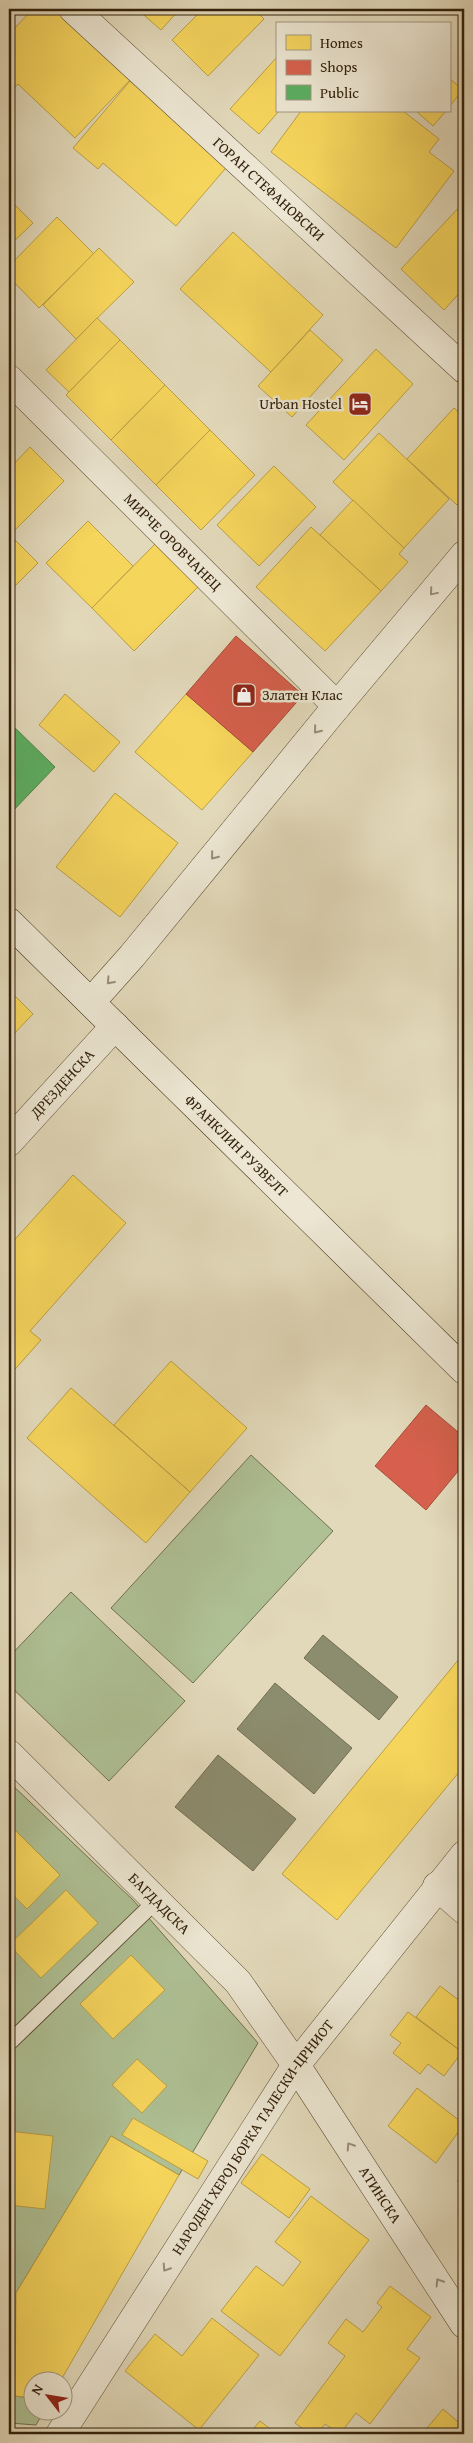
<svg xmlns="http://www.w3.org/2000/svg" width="473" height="2443" font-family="'Gentium Book Plus',serif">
<rect width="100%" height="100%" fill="#e2d9ba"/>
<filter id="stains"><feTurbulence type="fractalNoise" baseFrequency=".004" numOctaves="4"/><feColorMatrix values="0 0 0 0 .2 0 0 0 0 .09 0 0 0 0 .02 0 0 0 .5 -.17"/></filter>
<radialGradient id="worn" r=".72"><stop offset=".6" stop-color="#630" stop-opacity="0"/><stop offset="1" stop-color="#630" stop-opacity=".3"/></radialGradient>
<g fill="#aec094" stroke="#70704f">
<polygon points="251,1455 333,1531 193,1683 111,1608"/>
<polygon points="71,1592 185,1701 109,1781 9,1685 9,1657"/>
<polygon points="9,1782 133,1900 258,2043 179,2175 111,2136 16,2293 15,2396 32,2398 32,2410 44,2411 36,2425 9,2423"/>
</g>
<g fill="#f6d55c" stroke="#bb9f43">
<polygon points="33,9 58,9 132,78 75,138 18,84 9,94 9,34"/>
<polygon points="137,9 180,9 161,30"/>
<polygon points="203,9 254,9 264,19 208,76 172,40"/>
<polygon points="277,57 277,111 279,111 259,134 230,109"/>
<polygon points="449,78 463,90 449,107"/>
<polygon points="130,81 172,117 231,162 176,226 103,163 98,169 73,148"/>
<polygon points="301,111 403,111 439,139 429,152 454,171 396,248 271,152"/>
<polygon points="416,111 446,111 433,126"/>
<polygon points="9,199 33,223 9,246"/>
<polygon points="464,202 464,288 444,310 401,269"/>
<polygon points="57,217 94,254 39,308 9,277 9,266"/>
<polygon points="233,232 323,315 271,372 180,289"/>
<polygon points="99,248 134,282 76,339 43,305"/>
<polygon points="97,318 120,340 69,392 46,370"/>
<polygon points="310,330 343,360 292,417 258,386"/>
<polygon points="120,340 165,385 111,440 66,395"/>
<polygon points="376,349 413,384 344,460 306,425"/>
<polygon points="165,385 210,430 156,485 111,440"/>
<polygon points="454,408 464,417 464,497 457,505 407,459"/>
<polygon points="210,430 255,475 201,530 156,485"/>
<polygon points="379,433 449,499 404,548 333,482"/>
<polygon points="30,447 64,481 10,535 9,469"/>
<polygon points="274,466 316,507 259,566 217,525"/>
<polygon points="353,500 404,548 399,554 408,562 381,591 320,535"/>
<polygon points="88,521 133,566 92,608 46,563"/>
<polygon points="311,527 381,591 325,651 256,587"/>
<polygon points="9,534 38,563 9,592"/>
<polygon points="159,540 202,583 134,651 92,608"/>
<polygon points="65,694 120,742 94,772 39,725"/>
<polygon points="186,694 253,752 202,810 135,752"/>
<polygon points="115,793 178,843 120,917 56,867"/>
<polygon points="9,990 33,1014 9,1039"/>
<polygon points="73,1175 126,1223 30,1331 41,1340 9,1376 9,1246"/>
<polygon points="171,1361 247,1428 190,1492 114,1425"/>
<polygon points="71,1388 190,1492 146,1543 27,1438"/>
<polygon points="464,1653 464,1766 337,1920 282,1874"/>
<polygon points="9,1824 60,1875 27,1909 9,1891"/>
<polygon points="66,1890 98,1923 41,1978 9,1945"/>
<polygon points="131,1955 165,1990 113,2039 80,2004"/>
<polygon points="440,1986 464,2004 464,2049 462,2052 416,2017"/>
<polygon points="408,2012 462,2052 444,2076 428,2064 420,2074 393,2053 401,2043 390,2035"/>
<polygon points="137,2059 167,2086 142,2113 112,2085"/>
<polygon points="417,2088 464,2124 436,2163 388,2126"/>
<polygon points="133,2118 208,2161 198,2179 122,2135"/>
<polygon points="9,2131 53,2136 45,2209 9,2205"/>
<polygon points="111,2136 179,2175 61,2380 32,2380 32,2398 15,2396 16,2293"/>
<polygon points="262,2154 310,2189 289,2218 241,2183"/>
<polygon points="464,2173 464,2187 457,2181"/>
<polygon points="311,2196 369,2240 280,2356 221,2311 256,2266 283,2286 301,2262 275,2242"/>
<polygon points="390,2286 431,2317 407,2349 420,2358 370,2424 356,2413 340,2434 325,2424 317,2434 310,2434 295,2423 345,2356 328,2343 346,2319 363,2332 382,2307 377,2303"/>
<polygon points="212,2318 259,2355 199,2430 125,2371 155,2334 182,2356"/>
<polygon points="443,2409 464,2427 464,2434 422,2434"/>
<polygon points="260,2421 277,2434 249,2434"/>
</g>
<g fill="#d6604d" stroke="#a54d39">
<polygon points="236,636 303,695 253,752 186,694"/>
<polygon points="426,1405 464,1437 464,1464 426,1510 375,1466"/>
</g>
<polygon fill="#5aae61" stroke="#4e8347" points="9,722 55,767 9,815"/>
<g fill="#8c8c6e" stroke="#716c50">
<polygon points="323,1635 398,1697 379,1720 304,1658"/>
<polygon points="275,1683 352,1748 314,1794 237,1729"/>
<polygon points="218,1755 296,1819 253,1871 175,1807"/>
</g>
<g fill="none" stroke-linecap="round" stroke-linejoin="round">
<g stroke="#5e4e36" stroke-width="17">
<polyline id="lane" points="9,2043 157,1900"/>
</g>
<g stroke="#5e4e36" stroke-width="29">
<g id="street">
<path id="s1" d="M 73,9 L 464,369"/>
<path id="s2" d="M 9,379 L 337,706"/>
<polyline points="91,1002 132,956 337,706 464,555"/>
<path id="s3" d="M 9,1142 L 115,1026"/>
<path id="s4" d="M 9,1754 L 238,1982 L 296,2065 L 464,2324"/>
<polyline points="437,1886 464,1910"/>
<path id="s5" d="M 60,2434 L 296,2065 L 464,1855"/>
</g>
</g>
<g stroke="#32200a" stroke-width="29">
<g id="secondary">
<path id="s6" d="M 9,922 L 464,1370"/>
</g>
</g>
<use href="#lane" stroke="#ece6d2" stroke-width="15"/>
<use href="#street" stroke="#ece6d2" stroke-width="28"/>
<use href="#secondary" stroke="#ece6d2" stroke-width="28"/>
</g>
<defs><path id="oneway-chevron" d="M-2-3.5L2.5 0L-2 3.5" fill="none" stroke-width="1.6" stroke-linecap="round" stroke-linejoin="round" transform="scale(1.25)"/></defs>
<g stroke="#988d78">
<use href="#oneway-chevron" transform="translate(433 592) rotate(130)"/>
<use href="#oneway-chevron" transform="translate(317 730) rotate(129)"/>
<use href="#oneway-chevron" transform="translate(214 856) rotate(129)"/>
<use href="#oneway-chevron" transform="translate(110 981) rotate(132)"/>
<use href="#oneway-chevron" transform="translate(350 2146) rotate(-123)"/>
<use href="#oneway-chevron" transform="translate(166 2268) rotate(123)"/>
<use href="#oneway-chevron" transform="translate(439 2282) rotate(-122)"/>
</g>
<defs>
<g id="hotel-square" transform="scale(1.25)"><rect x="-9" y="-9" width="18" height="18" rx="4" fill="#8f2418" stroke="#ece6d2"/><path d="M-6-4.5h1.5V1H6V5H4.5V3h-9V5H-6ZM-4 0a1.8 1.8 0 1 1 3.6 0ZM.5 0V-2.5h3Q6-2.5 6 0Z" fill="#fff"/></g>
<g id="shop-square" transform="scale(1.25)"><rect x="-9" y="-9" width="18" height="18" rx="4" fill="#8f2418" stroke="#ece6d2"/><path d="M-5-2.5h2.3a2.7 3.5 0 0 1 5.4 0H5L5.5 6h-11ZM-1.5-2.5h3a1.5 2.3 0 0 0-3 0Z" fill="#fff"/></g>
</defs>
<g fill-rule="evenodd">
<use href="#hotel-square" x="360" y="404"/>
<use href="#shop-square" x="244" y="695"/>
</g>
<g text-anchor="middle" stroke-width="5" stroke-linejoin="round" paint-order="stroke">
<g font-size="15" fill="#32200a" stroke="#ece6d2">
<text dy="5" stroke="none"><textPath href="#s1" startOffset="266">ГОРАН СТЕФАНОВСКИ</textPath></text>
<text dy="5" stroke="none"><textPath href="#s2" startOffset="231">МИРЧЕ ОРОВЧАНЕЦ</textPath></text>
<text dy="5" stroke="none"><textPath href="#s3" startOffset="79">ДРЕЗДЕНСКА</textPath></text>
<text dy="5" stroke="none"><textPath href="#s6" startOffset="319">ФРАНКЛИН РУЗВЕЛТ</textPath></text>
<text dy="5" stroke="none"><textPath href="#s4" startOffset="212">БАГДАДСКА</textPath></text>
<text dy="5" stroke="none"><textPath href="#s5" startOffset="354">НАРОДЕН ХЕРОЈ БОРКА ТАЛЕСКИ-ЦРНИОТ</textPath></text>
<text dy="5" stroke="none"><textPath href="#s4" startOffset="579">АТИНСКА</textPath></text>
</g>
<g font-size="15" fill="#32200a" stroke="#ece6d2" text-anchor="end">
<text x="342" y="409">Urban Hostel</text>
<text x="262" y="700" text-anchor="start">Златен Клас</text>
</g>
</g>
<rect width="473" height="2443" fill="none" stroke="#e2d9ba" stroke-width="30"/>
<rect x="10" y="10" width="453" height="2423" fill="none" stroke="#32200a" stroke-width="2.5"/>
<rect x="15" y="15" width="443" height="2413" fill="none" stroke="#32200a"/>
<rect x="276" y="22" width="175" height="90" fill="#ece6d2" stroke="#a29782"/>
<rect x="286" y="35" width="25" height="15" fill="#f6d55c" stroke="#a29782"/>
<text x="320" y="48" font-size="15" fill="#32200a">Homes</text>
<rect x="286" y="60" width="25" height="15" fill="#d6604d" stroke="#a29782"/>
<text x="320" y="72" font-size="15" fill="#32200a">Shops</text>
<rect x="286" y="85" width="25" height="15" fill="#5aae61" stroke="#a29782"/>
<text x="320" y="98" font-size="15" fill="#32200a">Public</text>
<g transform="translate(48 2396) rotate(301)"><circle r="24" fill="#ece6d2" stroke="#a29782"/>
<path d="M0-4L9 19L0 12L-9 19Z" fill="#8f2418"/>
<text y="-8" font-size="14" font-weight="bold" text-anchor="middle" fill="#32200a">N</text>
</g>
<rect width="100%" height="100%" filter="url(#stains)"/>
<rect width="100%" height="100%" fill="url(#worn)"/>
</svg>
